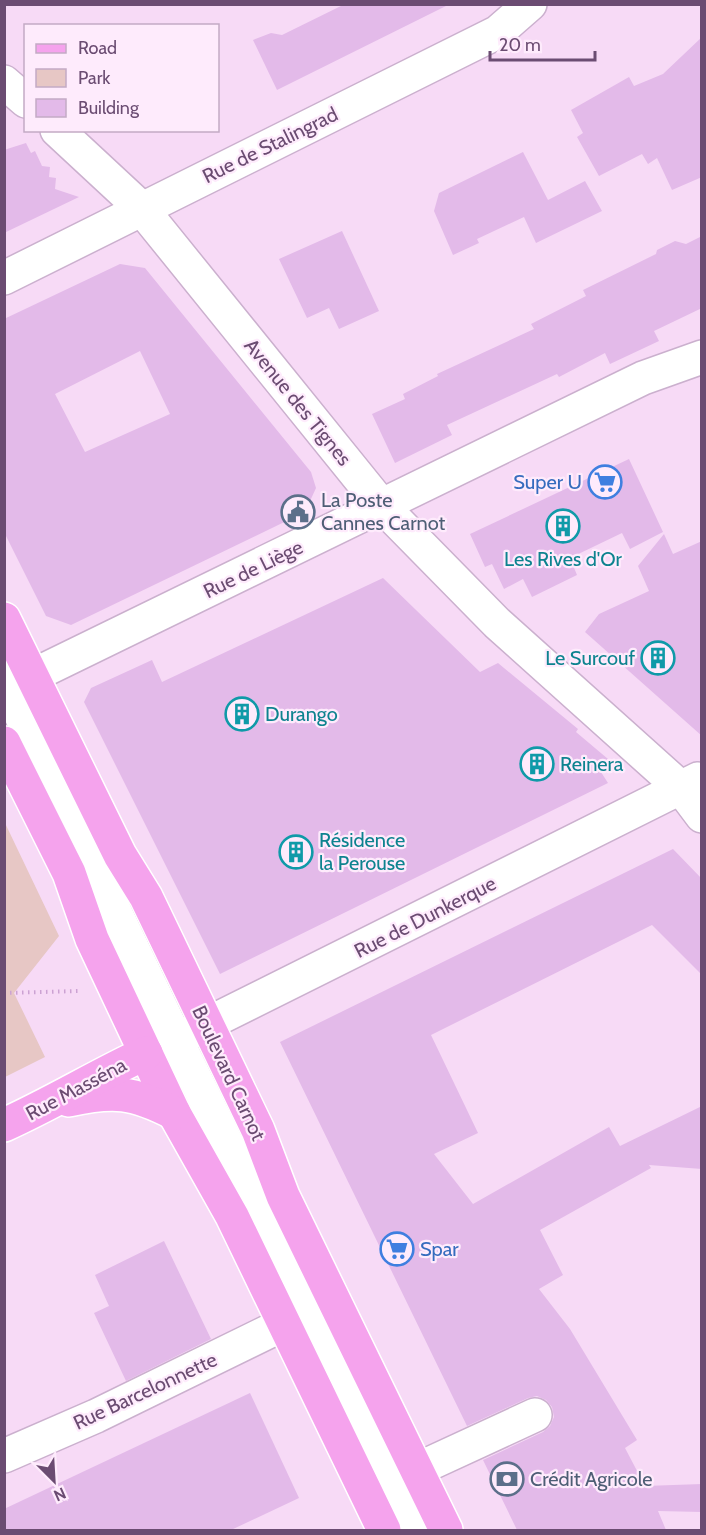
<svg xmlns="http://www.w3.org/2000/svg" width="706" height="1535" font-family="Cabin,sans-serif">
<rect width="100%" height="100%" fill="#fbe6f9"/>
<path fill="#f7daf6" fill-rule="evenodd" d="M 5,5 L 701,5 L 701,1530 L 5,1530 ZM 26,26 L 218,26 L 218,130 L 26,130 Z"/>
<polygon fill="#e7c7c5" points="5,823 59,936 14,993 45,1057 5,1077"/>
<g fill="#e3bae9" fill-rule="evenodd">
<polygon points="345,4 450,4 277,90 253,40 271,33 282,35"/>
<polygon points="702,37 702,177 672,190 657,158 648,164 642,154 599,176 577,137 583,133 571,110 629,77 634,86 663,74"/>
<polygon points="26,143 31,153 35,151 42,166 50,167 49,177 56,178 55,189 79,197 4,233 4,150"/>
<polygon points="523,152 548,200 585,181 602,211 536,243 524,217 477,239 479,243 453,255 434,211 439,193"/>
<polygon points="342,231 379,311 339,329 329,308 307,318 279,259"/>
<polygon points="702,236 702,308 654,331 659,341 610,364 605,353 559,377 557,374 447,425 452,435 395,463 372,414 405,399 403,394 438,376 437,374 534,329 531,324 586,296 583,290 656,254 657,250 675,241 686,244"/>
<path d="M 120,264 L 145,268 L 311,472 L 316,488 L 305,512 L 71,625 L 46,616 L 4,532 L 4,319 ZM 140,351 L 170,414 L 85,452 L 55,394 Z"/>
<polygon points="629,459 663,532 630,549 622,533 570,558 577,575 532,597 523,579 504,589 492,564 485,567 470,534"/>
<polygon points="664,534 673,554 702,541 702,736 585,632 599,614 649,591 638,566"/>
<polygon points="383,578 480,672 498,663 578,729 576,732 608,759 599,769 608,783 220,974 84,702 91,688 152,660 162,682"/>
<polygon points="673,849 702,879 702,975 652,925 431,1035 478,1133 434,1154 473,1204 609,1127 620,1146 702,1106 702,1169 649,1165 651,1168 540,1230 563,1275 539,1289 570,1329 637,1440 625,1448 645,1486 702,1484 702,1512 658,1511 666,1530 517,1530 483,1460 543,1432 550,1426 554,1417 552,1407 546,1400 537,1396 528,1398 467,1426 280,1042"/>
<polygon points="164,1241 211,1339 126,1381 94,1313 109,1306 95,1275"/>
<polygon points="250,1393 299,1498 231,1530 4,1530 4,1509"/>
</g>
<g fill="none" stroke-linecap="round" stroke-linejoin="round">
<g stroke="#cbb0ce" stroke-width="36">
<g id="minor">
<polyline points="4,82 26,101"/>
<polyline points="57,130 141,208 382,506 497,623 681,788 702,816"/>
<polyline points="4,278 498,32 530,4"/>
<polyline points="32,676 643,378 702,357"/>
<polyline points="4,680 176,1039 415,1530"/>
<polyline points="181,1037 698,779"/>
<polyline points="4,1456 96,1416 284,1324"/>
<polyline points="416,1470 535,1415"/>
</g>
</g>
<g stroke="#fff" stroke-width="36">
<g id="major">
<polyline points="4,619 120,855 146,897 258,1130 283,1196 446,1530"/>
<polyline points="4,743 69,873 92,939 174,1113 232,1216 384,1530"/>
<path d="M 69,1100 C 114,1090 133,1092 174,1113"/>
<path d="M 4,1125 C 53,1103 98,1075 146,1053"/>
</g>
</g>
<polyline stroke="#cca2d3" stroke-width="4" stroke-dasharray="1.5 4.5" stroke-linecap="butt" points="4,993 79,991"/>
<use href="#minor" stroke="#fff" stroke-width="33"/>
<use href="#major" stroke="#f5a3ed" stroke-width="33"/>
</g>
<defs>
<g id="supermarket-ring" transform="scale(1.725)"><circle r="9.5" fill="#feebfc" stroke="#3f7fe0" stroke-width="1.5"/><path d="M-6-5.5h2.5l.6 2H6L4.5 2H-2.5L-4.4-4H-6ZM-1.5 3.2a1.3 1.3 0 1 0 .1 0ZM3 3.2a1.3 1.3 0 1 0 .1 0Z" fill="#3f7fe0"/></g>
<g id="civic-ring" transform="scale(1.725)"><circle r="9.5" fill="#feebfc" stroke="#5c6f8a" stroke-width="1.5"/><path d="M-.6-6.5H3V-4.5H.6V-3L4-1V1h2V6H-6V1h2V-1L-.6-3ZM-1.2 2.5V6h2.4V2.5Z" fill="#5c6f8a"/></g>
<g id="building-ring" transform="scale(1.725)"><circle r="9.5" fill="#feebfc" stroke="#0f9aa8" stroke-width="1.5"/><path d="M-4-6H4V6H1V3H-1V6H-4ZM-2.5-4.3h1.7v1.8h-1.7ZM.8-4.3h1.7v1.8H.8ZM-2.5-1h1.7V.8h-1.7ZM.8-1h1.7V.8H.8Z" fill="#0f9aa8"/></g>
<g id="bank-ring" transform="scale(1.725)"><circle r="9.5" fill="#feebfc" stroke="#5c6f8a" stroke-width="1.5"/><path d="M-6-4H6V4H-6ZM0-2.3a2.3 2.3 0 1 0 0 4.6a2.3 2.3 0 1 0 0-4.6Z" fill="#5c6f8a"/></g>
</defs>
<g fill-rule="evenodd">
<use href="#supermarket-ring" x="605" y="482"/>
<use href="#civic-ring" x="298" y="512"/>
<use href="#building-ring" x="563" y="526"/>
<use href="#building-ring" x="658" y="658"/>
<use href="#building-ring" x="242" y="714"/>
<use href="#building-ring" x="537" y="764"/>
<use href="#building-ring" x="296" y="852"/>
<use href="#supermarket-ring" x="397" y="1249"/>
<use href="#bank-ring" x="507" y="1479"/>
</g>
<g text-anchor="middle" stroke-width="4.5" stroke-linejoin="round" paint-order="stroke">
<g font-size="20" fill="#6b4c72" stroke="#feebfc">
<text transform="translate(270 145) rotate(-26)" y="7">Rue de Stalingrad</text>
<text transform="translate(298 402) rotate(51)" y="7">Avenue des Tignes</text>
<text transform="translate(253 569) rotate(-26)" y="7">Rue de Liège</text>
<text transform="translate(425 917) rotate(-27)" y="7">Rue de Dunkerque</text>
<text transform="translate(229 1073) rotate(65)" y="7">Boulevard Carnot</text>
<text transform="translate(76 1089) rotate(-28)" y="7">Rue Masséna</text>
<text transform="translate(145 1391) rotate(-25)" y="7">Rue Barcelonnette</text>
</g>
<g font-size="20" fill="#366cbe" stroke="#feebfc" text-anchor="end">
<text x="582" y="489">Super U</text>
<text x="420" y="1256" text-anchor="start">Spar</text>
</g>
<g font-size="20" fill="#4e5e75" stroke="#feebfc" text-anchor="start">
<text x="321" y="507">La Poste<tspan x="321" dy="23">Cannes Carnot</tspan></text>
<text x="530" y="1486">Crédit Agricole</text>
</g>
<g font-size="20" fill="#0d838f" stroke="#feebfc" text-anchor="start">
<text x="563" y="566" text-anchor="middle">Les Rives d'Or</text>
<text x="635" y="665" text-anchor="end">Le Surcouf</text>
<text x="265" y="721">Durango</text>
<text x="560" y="771">Reinera</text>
<text x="319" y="847">Résidence<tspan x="319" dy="23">la Perouse</tspan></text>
</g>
</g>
<rect width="706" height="1535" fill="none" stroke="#6b4c72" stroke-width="12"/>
<rect x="24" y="24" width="195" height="108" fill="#feebfc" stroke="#c3abc5" stroke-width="1.5"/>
<rect x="36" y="44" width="30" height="9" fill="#f5a3ed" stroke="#c3abc5" stroke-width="1.5"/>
<text x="78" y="54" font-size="18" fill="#6b4c72">Road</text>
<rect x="36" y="69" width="30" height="18" fill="#e7c7c5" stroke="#c3abc5" stroke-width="1.5"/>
<text x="78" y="84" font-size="18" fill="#6b4c72">Park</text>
<rect x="36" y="99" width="30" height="18" fill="#e3bae9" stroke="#c3abc5" stroke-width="1.5"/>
<text x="78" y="114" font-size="18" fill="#6b4c72">Building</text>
<g transform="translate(54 1481) rotate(156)" stroke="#feebfc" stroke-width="4.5" paint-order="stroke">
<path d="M0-4.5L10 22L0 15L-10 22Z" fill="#6b4c72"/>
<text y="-9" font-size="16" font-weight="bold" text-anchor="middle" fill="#6b4c72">N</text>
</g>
<path d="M490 51v9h105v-9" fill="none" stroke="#6b4c72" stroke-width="3"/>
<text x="499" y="51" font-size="18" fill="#6b4c72" stroke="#feebfc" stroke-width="4.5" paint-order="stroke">20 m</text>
</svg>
